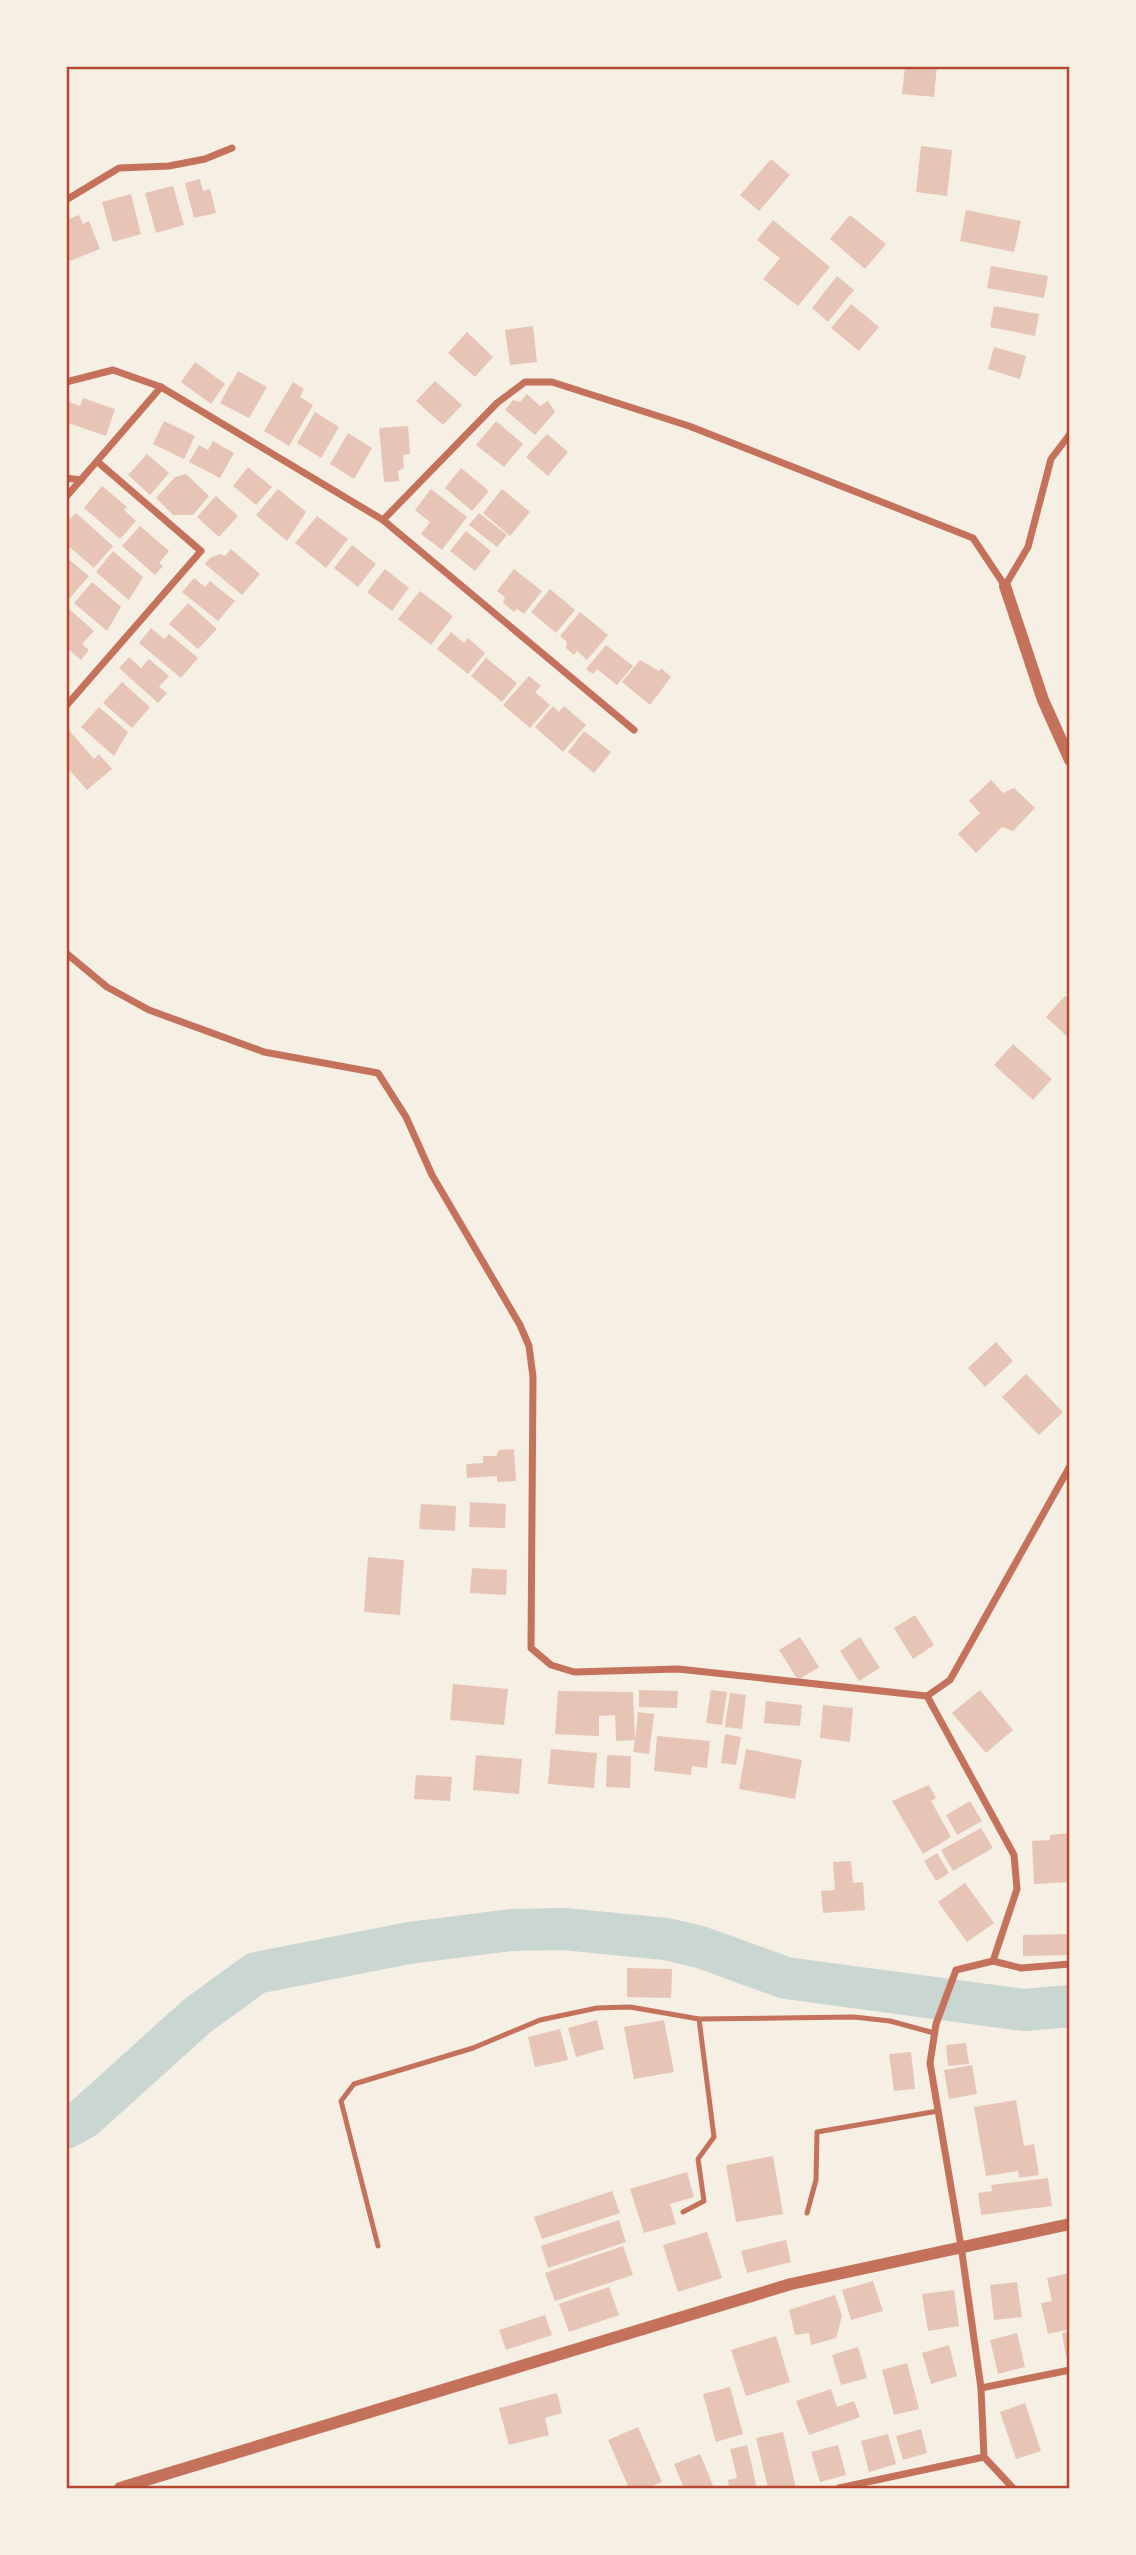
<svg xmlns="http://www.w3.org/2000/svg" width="1136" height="2555" font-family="'Exo 2',sans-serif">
<rect width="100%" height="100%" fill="#f6efe4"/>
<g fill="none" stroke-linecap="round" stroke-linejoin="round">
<polyline stroke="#c9d6d2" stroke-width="42" points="66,2128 84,2118 197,2016 256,1973 409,1943 511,1930 564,1929 666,1939 700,1947 786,1978 1024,2010 1070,2006"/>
</g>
<g fill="#e6c5b7">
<polygon points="905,66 937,66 934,97 902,94"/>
<polygon points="921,146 952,150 947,196 916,192"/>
<polygon points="771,159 790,175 759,211 740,195"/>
<polygon points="200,179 203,191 210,189 216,213 194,218 185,183"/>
<polygon points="173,186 184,225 156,233 145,193"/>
<polygon points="131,194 141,234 113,242 102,202"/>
<polygon points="966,210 1021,221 1014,252 960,241"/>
<polygon points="79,215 83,224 89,221 100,249 70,261 66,253 66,220"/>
<polygon points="850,215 886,244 865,269 830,239"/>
<polygon points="773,220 830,267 798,306 763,279 780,258 757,240"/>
<polygon points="991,266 1048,276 1044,298 987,288"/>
<polygon points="837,276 854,290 828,322 812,308"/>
<polygon points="851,304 879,327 859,351 831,328"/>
<polygon points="994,306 1039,314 1035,336 990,327"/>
<polygon points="533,326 537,362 510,365 505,330"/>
<polygon points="467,332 493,357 475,377 448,353"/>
<polygon points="994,347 1026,356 1020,379 988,369"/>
<polygon points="195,362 225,384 211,404 181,382"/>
<polygon points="238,371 267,387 249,418 220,403"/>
<polygon points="435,381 462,405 443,425 416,401"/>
<polygon points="293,382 304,389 300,397 313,405 289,446 264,431"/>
<polygon points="527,394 540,406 548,401 555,412 535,435 505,410 513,400 520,402"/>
<polygon points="83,398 115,409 106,436 66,422 67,401 80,406"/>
<polygon points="315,412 339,427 321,458 297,443"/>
<polygon points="164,421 195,436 184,459 153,444"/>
<polygon points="496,421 523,444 504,467 476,445"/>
<polygon points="408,426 410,454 403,455 404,468 398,471 399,481 384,482 379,428"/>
<polygon points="348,433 372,448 354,479 330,464"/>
<polygon points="547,434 568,452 548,476 526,457"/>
<polygon points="213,441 234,453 220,478 189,462 199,445 208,450"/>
<polygon points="147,454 169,473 150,495 128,475"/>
<polygon points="248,467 272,487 256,505 233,486"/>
<polygon points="461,468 489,491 472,511 445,488"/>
<polygon points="186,474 209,496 193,515 173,515 156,498 175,477"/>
<polygon points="102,486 127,507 124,510 136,521 120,539 84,508"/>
<polygon points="278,489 306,512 287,541 256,515"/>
<polygon points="431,489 467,517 442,550 421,534 430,522 415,510"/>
<polygon points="502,489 530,512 510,536 483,513"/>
<polygon points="216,496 238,516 219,537 197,517"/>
<polygon points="76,513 113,546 94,568 66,544 66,523"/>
<polygon points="479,513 507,535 497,547 469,525"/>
<polygon points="317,516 348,539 326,568 295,543"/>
<polygon points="140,526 169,551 159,563 163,566 155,575 122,546"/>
<polygon points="466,531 491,551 475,571 450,551"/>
<polygon points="352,545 376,564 358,587 334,568"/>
<polygon points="231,549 260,574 242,595 205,564 210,558 220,554 225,556"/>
<polygon points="113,551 143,577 129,600 96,572"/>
<polygon points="66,557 89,576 69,599 66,598"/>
<polygon points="385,569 409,588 392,611 367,592"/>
<polygon points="514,569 542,591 524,614 517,609 514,612 503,603 505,597 497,591"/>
<polygon points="194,578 205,587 210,581 235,601 218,621 182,592"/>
<polygon points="92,582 121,607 107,631 74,603"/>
<polygon points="550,589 575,610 556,633 531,612"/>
<polygon points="420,591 453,616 431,645 398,619"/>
<polygon points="188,603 217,629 198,649 169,624"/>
<polygon points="68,608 94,631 82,644 89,650 81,660 66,647"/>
<polygon points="580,612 608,635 587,660 577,651 574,655 566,648 567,642 560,636"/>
<polygon points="151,628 164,639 169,634 198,658 181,678 139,643"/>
<polygon points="451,632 464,643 468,638 485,653 468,674 437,649"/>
<polygon points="606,645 633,666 617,685 597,669 593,674 586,669"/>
<polygon points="129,657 141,668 149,659 169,676 159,687 167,693 158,703 119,668"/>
<polygon points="486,658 517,683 502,702 471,676"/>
<polygon points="640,660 659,671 661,668 671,677 650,705 622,682"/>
<polygon points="529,676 541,686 535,692 550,705 530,728 503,705"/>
<polygon points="122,682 150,707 132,728 103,703"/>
<polygon points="553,706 559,712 564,706 586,725 563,752 535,727"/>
<polygon points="99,707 128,732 114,756 81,727"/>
<polygon points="69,730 94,759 99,754 112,769 87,790 66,766 66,733"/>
<polygon points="584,731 611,752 594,773 568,752"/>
<polygon points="991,780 1003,793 1014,788 1035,808 1013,831 1002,827 976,853 958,834 980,813 969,801"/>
<polygon points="1065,996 1070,1000 1070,1039 1046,1017"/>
<polygon points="1013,1044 1052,1079 1033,1100 994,1065"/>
<polygon points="996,1342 1013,1361 985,1387 968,1368"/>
<polygon points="1026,1374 1063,1412 1039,1435 1002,1397"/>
<polygon points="514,1449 516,1481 497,1482 497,1476 467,1478 466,1464 483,1463 483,1456 496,1456 499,1450"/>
<polygon points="470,1502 506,1504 505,1528 469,1527"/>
<polygon points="421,1504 456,1506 455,1531 419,1529"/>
<polygon points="368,1557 404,1560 400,1615 364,1612"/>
<polygon points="472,1568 507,1570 506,1595 470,1593"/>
<polygon points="915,1615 934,1645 913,1659 894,1628"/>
<polygon points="800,1637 819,1667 798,1680 779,1650"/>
<polygon points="860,1637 880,1668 859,1681 840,1651"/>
<polygon points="453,1684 508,1689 504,1725 450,1720"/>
<polygon points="639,1690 678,1691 677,1708 639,1707"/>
<polygon points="711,1690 727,1692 722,1725 706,1723"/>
<polygon points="980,1690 1013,1730 986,1753 952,1713"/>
<polygon points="558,1691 633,1692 635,1740 638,1712 654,1714 649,1754 633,1752 635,1740 616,1741 615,1715 599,1716 599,1736 555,1734"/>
<polygon points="730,1693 746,1695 742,1729 725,1727"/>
<polygon points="766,1701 802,1705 800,1726 764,1723"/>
<polygon points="823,1705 853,1708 850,1742 820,1738"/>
<polygon points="725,1734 741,1737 736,1765 721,1763"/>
<polygon points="657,1736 710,1741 707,1768 692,1766 691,1775 654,1771"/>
<polygon points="551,1749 597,1753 594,1788 548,1784"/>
<polygon points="746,1749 802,1760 795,1799 739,1789"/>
<polygon points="476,1755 522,1759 519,1794 473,1790"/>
<polygon points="607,1755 631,1756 630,1788 606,1787"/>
<polygon points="416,1775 452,1777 450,1801 414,1799"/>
<polygon points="929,1785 936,1798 931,1801 951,1837 923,1854 892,1801"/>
<polygon points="970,1801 982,1821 957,1835 946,1815"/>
<polygon points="981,1828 993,1848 953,1871 941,1850"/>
<polygon points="1070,1833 1070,1882 1034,1884 1032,1841 1050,1840 1050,1835"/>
<polygon points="937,1853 949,1873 936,1881 924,1861"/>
<polygon points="851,1861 853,1883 863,1882 865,1910 823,1913 821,1891 835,1890 833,1862"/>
<polygon points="965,1883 994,1923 967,1942 938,1902"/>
<polygon points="1070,1934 1070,1955 1023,1956 1023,1935"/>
<polygon points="627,1968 672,1969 671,1998 627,1997"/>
<polygon points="597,2020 604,2049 576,2057 568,2028"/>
<polygon points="664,2020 674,2072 634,2079 624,2027"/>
<polygon points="560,2029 568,2060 535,2067 528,2037"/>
<polygon points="966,2043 969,2064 948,2066 946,2045"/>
<polygon points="911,2052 915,2089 894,2091 889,2054"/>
<polygon points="972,2065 977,2094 949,2099 944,2070"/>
<polygon points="1016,2100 1024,2146 1034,2144 1039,2175 1019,2178 1018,2171 986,2176 974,2107"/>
<polygon points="773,2156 783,2214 736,2222 726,2165"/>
<polygon points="687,2172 694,2197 670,2204 676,2224 644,2233 630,2189"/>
<polygon points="1048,2178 1052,2206 981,2215 978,2193 992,2191 991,2185"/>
<polygon points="612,2191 620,2213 542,2239 534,2217"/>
<polygon points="619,2220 626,2242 548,2268 541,2246"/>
<polygon points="707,2232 722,2278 678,2292 663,2245"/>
<polygon points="786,2240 791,2262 747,2273 741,2251"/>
<polygon points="623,2246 633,2275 555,2301 545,2273"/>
<polygon points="1070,2273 1070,2329 1048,2334 1041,2303 1052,2301 1047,2278"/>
<polygon points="873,2281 883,2311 851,2320 842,2290"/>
<polygon points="1017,2282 1022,2317 994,2320 990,2285"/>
<polygon points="609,2287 619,2315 569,2332 559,2304"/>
<polygon points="954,2290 959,2326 928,2331 922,2294"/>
<polygon points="835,2295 842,2316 836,2338 811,2345 809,2333 795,2335 789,2310"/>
<polygon points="545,2315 552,2335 506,2350 499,2330"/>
<polygon points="1070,2332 1070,2356 1066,2357 1062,2333"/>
<polygon points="1017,2333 1025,2367 998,2374 990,2340"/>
<polygon points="776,2336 790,2382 746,2396 731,2350"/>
<polygon points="949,2345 957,2376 931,2384 922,2353"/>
<polygon points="858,2347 867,2378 841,2385 832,2355"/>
<polygon points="907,2363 919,2409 894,2415 882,2370"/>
<polygon points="730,2387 743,2434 716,2442 703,2394"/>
<polygon points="831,2389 837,2407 854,2401 860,2417 809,2435 796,2401"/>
<polygon points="557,2393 562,2413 545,2418 549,2435 509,2445 499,2408"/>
<polygon points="1025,2403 1041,2451 1016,2459 1000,2412"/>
<polygon points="638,2427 662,2482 648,2488 629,2488 608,2440"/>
<polygon points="921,2429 927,2453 903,2460 896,2436"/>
<polygon points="783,2432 796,2488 768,2488 756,2438"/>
<polygon points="888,2434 896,2464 869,2472 861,2441"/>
<polygon points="747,2445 757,2488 729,2488 728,2480 737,2478 730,2449"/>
<polygon points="838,2445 846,2475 820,2482 811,2452"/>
<polygon points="700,2454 714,2488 684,2488 674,2464"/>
</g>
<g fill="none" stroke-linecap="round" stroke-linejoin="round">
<g stroke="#c5725c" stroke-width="5">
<polyline points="699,2019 854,2017 890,2021 934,2033"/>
<polyline points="807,2213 816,2180 817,2132 938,2111"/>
<polyline points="378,2246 341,2101 354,2084 473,2048 540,2020 597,2008 630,2007 699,2019 714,2137 698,2159 704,2201 683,2212"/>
</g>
<g stroke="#c5725c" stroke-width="7">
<polyline points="66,200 119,168 169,166 205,159 232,148"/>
<polyline points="66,382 113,370 161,387 383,520 634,730"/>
<polyline points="66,478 81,480"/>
<polyline points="66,497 161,387"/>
<polyline points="383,520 497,403 525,382 552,382 689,426 973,538 1005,586 1028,547 1051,459 1070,434"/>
<polyline points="66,706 201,551 99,463"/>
<polyline points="66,953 107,987 149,1010 264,1052 378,1073 406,1117 432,1175 520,1325 529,1346 533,1377 531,1648 551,1665 574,1672 678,1669 927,1696 1014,1855 1017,1889 993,1961 956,1970 936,2024 930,2063 961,2246 981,2388 984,2457 1013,2488"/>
<polyline points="927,1696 950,1680 1070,1466"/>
<polyline points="993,1961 1021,1968 1070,1964"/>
<polyline points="981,2388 1070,2370"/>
<polyline points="839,2488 984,2457"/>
</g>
<g stroke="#c5725c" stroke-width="12">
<polyline points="1005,586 1043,700 1070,760"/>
<polyline points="120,2488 791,2284 1070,2224"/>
</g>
</g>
<rect width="1136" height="2555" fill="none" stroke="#f6efe4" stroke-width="136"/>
<rect x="68" y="68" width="1000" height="2419" fill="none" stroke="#b5482f" stroke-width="2.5"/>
</svg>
